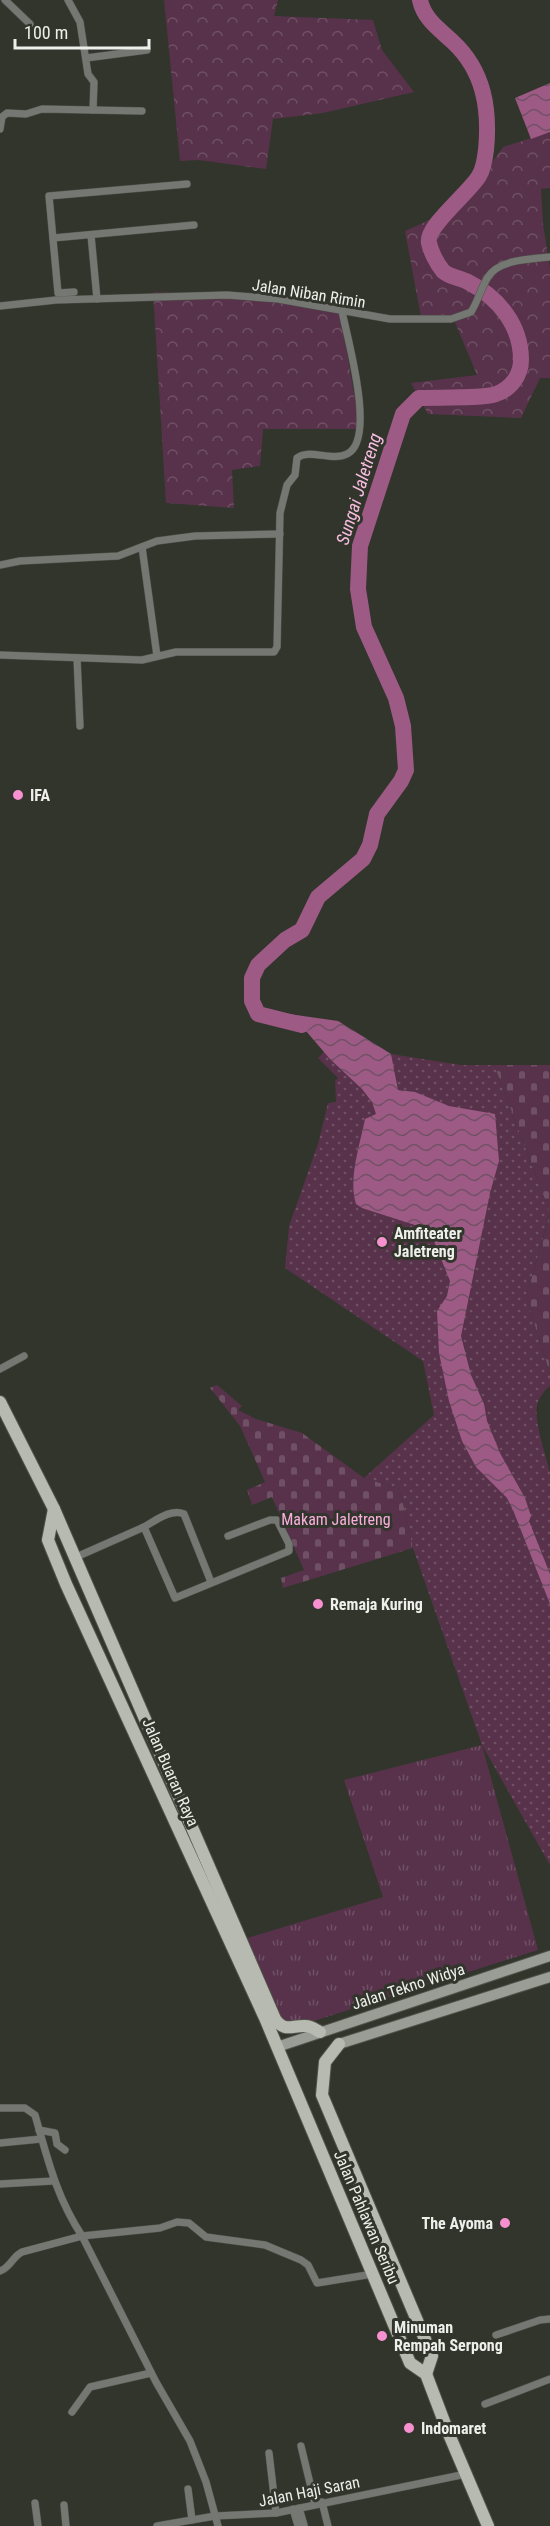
<svg xmlns="http://www.w3.org/2000/svg" width="550" height="2526" font-family="'Roboto Condensed',sans-serif">
<defs>
<pattern id="grass-tufts" width="24" height="20" patternUnits="userSpaceOnUse" patternTransform="scale(1.5)"><rect width="24" height="20" fill="#57324a"/><path d="M3 7l-1-3M5 7V3M7 7l1-3M15 17l-1-3M17 17v-4M19 17l1-3" fill="none" stroke="#6f5064"/></pattern>
<pattern id="forest-crowns" width="20" height="18" patternUnits="userSpaceOnUse" patternTransform="scale(1.5)"><rect width="20" height="18" fill="#57324a"/><path d="M2 6a3 3 0 1 1 6 0M12 15a3 3 0 1 1 6 0" fill="none" stroke="#6f5064"/></pattern>
<pattern id="cemetery-stones" width="16" height="16" patternUnits="userSpaceOnUse" patternTransform="scale(1.5)"><rect width="16" height="16" fill="#57324a"/><path d="M2 7V4a2 2 0 0 1 4 0v3zM10 15v-3a2 2 0 0 1 4 0v3z" fill="#6f5064"/></pattern>
<pattern id="park-dots" width="8" height="8" patternUnits="userSpaceOnUse" patternTransform="scale(1.5)"><rect width="8" height="8" fill="#57324a"/><path d="M2 2h.1M6 6h.1" fill="none" stroke="#6f5064" stroke-width="1.8" stroke-linecap="round"/></pattern>
<pattern id="water-waves" width="16" height="10" patternUnits="userSpaceOnUse" patternTransform="scale(1.5)"><rect width="16" height="10" fill="#9d5a85"/><path d="M0 5q4-4 8 0t8 0" fill="none" stroke="#725166"/></pattern>
</defs>
<rect width="100%" height="100%" fill="#32352c"/>
<polygon fill="url(#grass-tufts)" points="482,1745 538,1950 298,2026 282,2019 244,1939 383,1897 344,1780"/>
<g fill="url(#forest-crowns)">
<polygon points="164,0 278,0 274,16 373,20 382,50 414,92 323,113 273,119 266,169 199,160 180,161"/>
<polygon points="550,132 550,188 541,189 543,224 550,268 550,378 540,378 521,418 428,414 411,383 477,375 454,320 421,317 405,231 461,206 503,147"/>
<polygon points="153,292 238,295 340,312 360,429 263,429 260,466 232,470 234,508 166,503"/>
</g>
<g fill="url(#cemetery-stones)">
<polygon points="494,1065 550,1065 550,1213"/>
<polygon points="550,1214 550,1374 526,1297"/>
<polygon points="217,1385 242,1406 238,1410 256,1419 302,1433 364,1478 400,1489 413,1548 283,1588 281,1578 304,1570 272,1497 252,1505 247,1490 265,1482 240,1426 210,1388"/>
</g>
<path fill="url(#park-dots)" d="M 338,1021 L 391,1054 L 461,1065 L 494,1065 L 550,1213 L 526,1297 L 550,1374 L 550,1386 C 544,1391 538,1398 537,1406 C 534,1423 546,1455 550,1473 L 550,1865 L 482,1745 L 413,1548 L 400,1489 L 364,1478 L 434,1415 L 423,1361 L 285,1268 L 289,1226 L 318,1144 L 328,1103 L 336,1102 L 335,1081 L 338,1078 L 318,1058 L 323,1053 Z"/>
<g fill="url(#water-waves)">
<polygon points="550,83 550,132 531,139 515,98"/>
<path d="M 289,1014 L 338,1021 L 391,1054 L 398,1090 L 415,1092 L 449,1106 L 495,1114 L 499,1161 L 490,1193 L 461,1336 L 471,1375 L 484,1404 L 487,1421 L 500,1453 L 525,1498 L 531,1516 L 529,1521 L 550,1574 L 550,1604 L 513,1510 L 507,1498 L 476,1467 L 462,1441 L 449,1401 L 439,1353 L 437,1311 L 447,1296 L 450,1281 L 431,1234 L 418,1226 L 362,1208 L 356,1204 C 348,1179 360,1145 365,1119 L 376,1114 L 372,1102 L 362,1089 L 330,1059 L 306,1031 L 279,1024 Z"/>
</g>
<g fill="none" stroke-linecap="round" stroke-linejoin="round">
<path stroke="#9d5a85" stroke-width="16" d="M 302,1025 L 258,1014 L 252,1001 L 252,978 L 258,965 L 285,940 L 302,930 L 318,897 L 363,859 L 370,845 L 377,814 L 401,781 L 406,770 L 403,726 L 396,698 L 364,627 L 358,589 L 360,546 L 403,414 L 419,398 C 436,397 483,399 496,394 C 511,389 521,375 521,360 C 521,325 498,297 468,282 C 461,278 449,277 443,271 C 437,264 431,252 429,243 C 425,227 469,193 479,176 C 483,170 485,158 486,150 C 490,109 484,71 453,42 C 439,29 424,19 420,0"/>
<g stroke="#50534a" stroke-width="8">
<g id="minor">
<polyline points="5,0 30,24"/>
<polyline points="68,0 80,22 88,74 94,82 93,110"/>
<polyline points="86,58 147,50"/>
<polyline points="0,129 2,117 7,113 26,114 42,109 142,111"/>
<polyline points="91,235 97,299"/>
<polyline points="53,238 194,225"/>
<polyline points="74,292 58,293 49,196 187,184"/>
<path d="M 0,306 L 56,300 L 227,295 L 278,299 L 390,319 L 451,319 L 471,312 C 478,301 481,288 488,277 C 499,259 532,259 550,257"/>
<polyline points="142,547 157,656"/>
<polyline points="0,565 20,561 118,556 157,541 195,536 280,534"/>
<path d="M 0,655 L 142,660 L 176,652 L 274,652 L 277,647 L 280,513 L 287,485 L 295,475 L 297,458 C 310,448 332,462 347,454 C 377,440 347,338 342,311"/>
<polyline points="77,658 80,726"/>
<polyline points="0,1369 24,1356"/>
<path d="M 144,1527 C 155,1521 171,1508 184,1514 L 211,1582"/>
<polyline points="74,1558 144,1527 175,1598 289,1551 289,1544 277,1520 270,1520 228,1536"/>
<path d="M 0,2108 L 25,2108 L 35,2115 C 48,2160 56,2196 82,2236 L 22,2252 C 12,2257 11,2267 0,2271"/>
<polyline points="39,2130 55,2133 57,2144 65,2150"/>
<polyline points="0,2143 41,2139"/>
<polyline points="0,2184 53,2181"/>
<polyline points="496,2335 540,2320 550,2319"/>
<polyline points="485,2404 550,2379"/>
<polyline points="72,2412 90,2387 151,2373"/>
<polyline points="301,2446 315,2504"/>
<polyline points="269,2453 276,2513"/>
<polyline points="188,2489 192,2520"/>
<polyline points="322,2502 328,2526"/>
<polyline points="35,2503 38,2526"/>
<polyline points="64,2505 66,2526"/>
<polyline points="299,2508 304,2525"/>
<polyline points="293,2509 298,2526"/>
<polyline points="157,2526 215,2516 276,2513 466,2474"/>
<polyline points="218,2526 206,2482 190,2441 156,2382 82,2236 160,2228 177,2222 189,2223 206,2237 265,2245 301,2260 308,2265 317,2283 373,2274"/>
</g>
</g>
<g stroke="#50534a" stroke-width="12">
<g id="secondary">
<polyline points="339,2044 550,1977"/>
<polyline points="277,2047 550,1956"/>
</g>
</g>
<g stroke="#50534a" stroke-width="14">
<g id="primary">
<path d="M 0,1402 L 54,1509 L 275,2019 C 285,2033 292,2025 306,2026 C 311,2026 316,2030 320,2032"/>
<polyline points="54,1509 48,1540 66,1584 265,2018 410,2363 426,2374 448,2432 488,2526"/>
<polyline points="339,2044 325,2062 322,2095 432,2356 426,2374"/>
</g>
</g>
<use href="#minor" stroke="#757772" stroke-width="7"/>
<use href="#secondary" stroke="#9a9d96" stroke-width="10"/>
<use href="#primary" stroke="#b7bab1" stroke-width="12"/>
</g>
<g fill="#f690d1" stroke="#32352c" stroke-width="2">
<circle cx="18" cy="795" r="6"/>
<circle cx="382" cy="1242" r="6"/>
<circle cx="318" cy="1604" r="6"/>
<circle cx="505" cy="2223" r="6"/>
<circle cx="382" cy="2336" r="6"/>
<circle cx="409" cy="2428" r="6"/>
</g>
<g text-anchor="middle" stroke-width="6" stroke-linejoin="round" paint-order="stroke">
<g font-size="16" fill="#eeefea" stroke="#32352c">
<text transform="translate(309 293) rotate(9)" y="6">Jalan Niban Rimin</text>
<text transform="translate(171 1772) rotate(66)" y="6">Jalan Buaran Raya</text>
<text transform="translate(408 1986) rotate(-18)" y="6">Jalan Tekno Widya</text>
<text transform="translate(367 2217) rotate(67)" y="6">Jalan Pahlawan Seribu</text>
<text transform="translate(309 2491) rotate(-11)" y="6">Jalan Haji Saran</text>
</g>
<g font-size="16" font-weight="bold" fill="#eeefea" stroke="#32352c" text-anchor="start">
<text x="30" y="801">IFA</text>
<text x="394" y="1239">Amfiteater<tspan x="394" dy="18">Jaletreng</tspan></text>
<text x="330" y="1610">Remaja Kuring</text>
<text x="493" y="2229" text-anchor="end">The Ayoma</text>
<text x="394" y="2333">Minuman<tspan x="394" dy="18">Rempah Serpong</tspan></text>
<text x="421" y="2434">Indomaret</text>
</g>
<g font-size="16" fill="#fbaedd" stroke="#32352c">
<text x="336" y="1525">Makam Jaletreng</text>
</g>
<g font-size="18" font-style="italic" fill="#f7bcdf" stroke="#32352c">
<text transform="translate(359 489) rotate(-73)" y="6">Sungai Jaletreng</text>
</g>
</g>
<path d="M15 39v9h134v-9" fill="none" stroke="#eeefea" stroke-width="3"/>
<text x="24" y="39" font-size="18" fill="#eeefea" stroke="#32352c" stroke-width="4.5" paint-order="stroke">100 m</text>
</svg>
